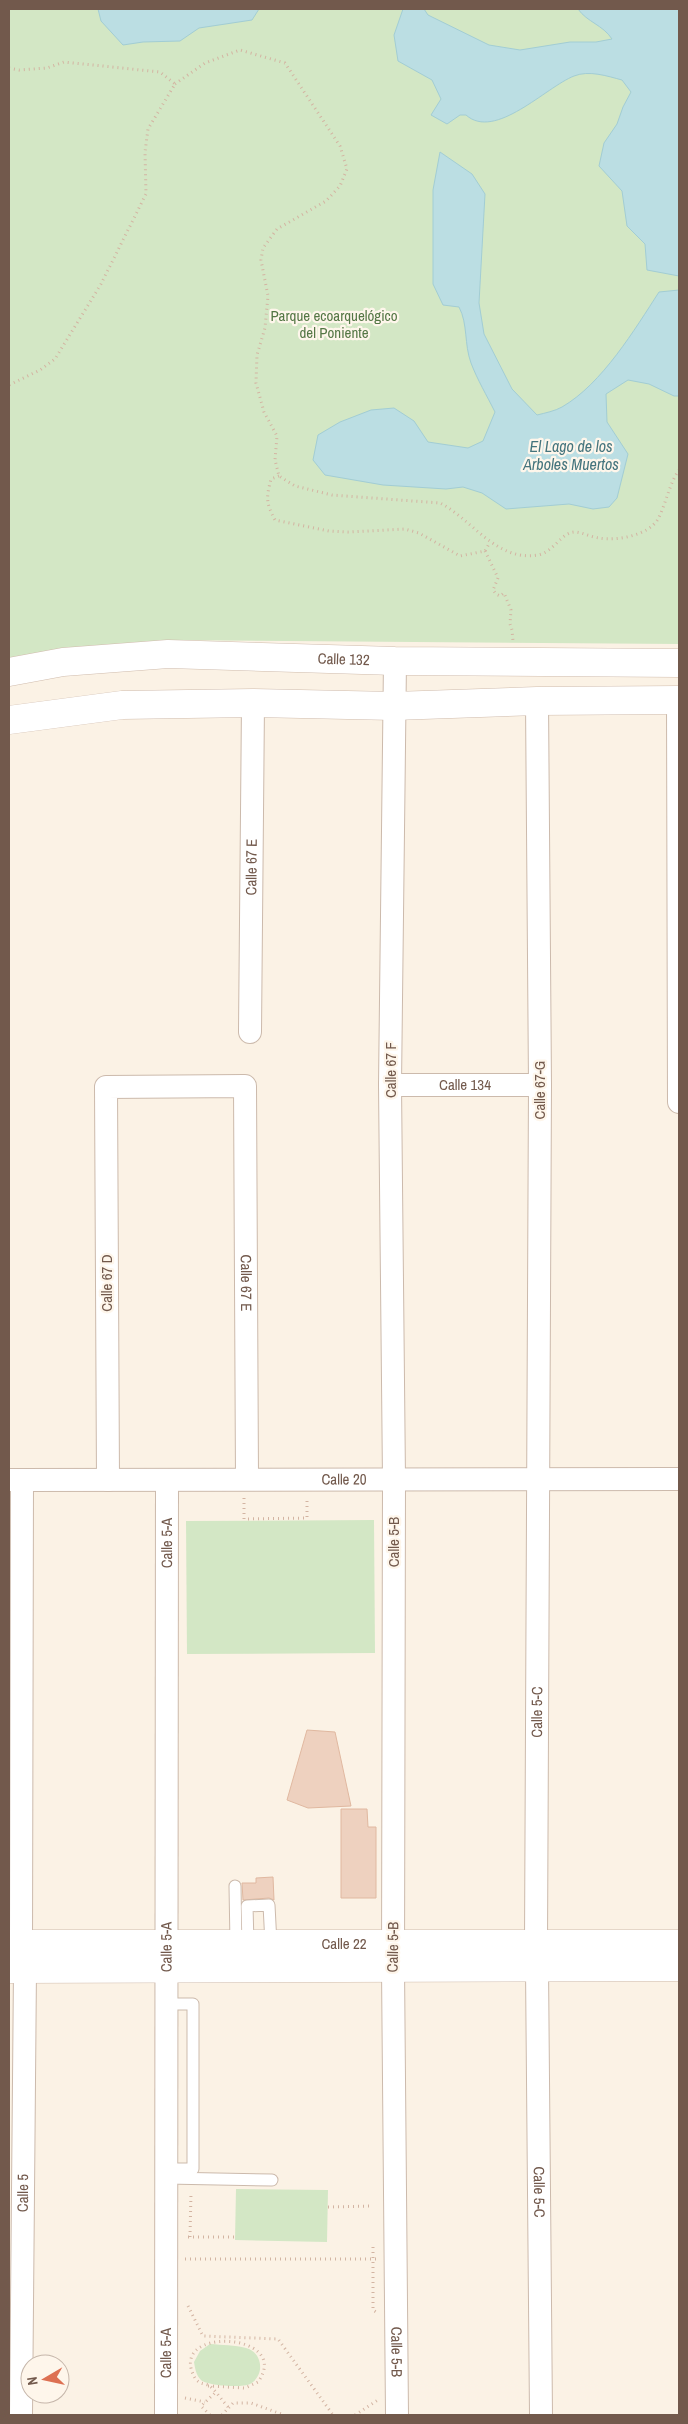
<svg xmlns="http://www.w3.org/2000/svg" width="688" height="2424" font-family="'Archivo Narrow',sans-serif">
<rect width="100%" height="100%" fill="#fbf2e5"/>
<g fill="#d3e7c5">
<polygon points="9,9 679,9 679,644 165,640 9,662"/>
<polygon points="374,1520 375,1653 187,1654 186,1521"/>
<polygon points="236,2189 328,2190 327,2242 235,2240"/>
<path d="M 210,2344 C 222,2345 235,2345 246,2348 C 262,2352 266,2375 250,2384 C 243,2388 207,2386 201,2380 C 196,2375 195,2368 194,2362 L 200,2351 Z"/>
</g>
<g fill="#bbdee3" stroke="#a2cdd4">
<polygon points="98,9 259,9 252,20 199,28 180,41 143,42 123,45 101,21"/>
<path d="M 403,9 L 424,9 L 428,15 L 489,45 L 520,50 L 570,42 L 596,42 L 612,39 C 603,25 587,22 578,9 L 679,9 L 679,276 L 647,270 L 645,244 L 627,226 L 622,191 L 599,166 L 604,143 L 617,124 L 623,107 L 631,92 L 622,80 C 607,76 589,70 574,76 C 546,87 495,141 466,115 L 460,115 L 447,124 L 431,115 L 441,99 L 432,80 L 398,61 L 394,35 Z"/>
<path d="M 440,152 L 472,174 L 485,194 L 479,303 L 484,334 L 512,389 L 537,415 C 545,413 555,411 562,407 C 602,384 635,329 659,292 L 679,290 L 679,396 L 674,396 L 649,384 L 628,380 L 606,394 L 607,422 L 628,454 L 617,498 L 609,507 L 593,509 L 569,504 L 506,509 L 482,493 L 463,487 L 446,489 L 383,485 L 325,475 L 313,460 L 318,435 L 340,422 L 371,410 L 394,408 L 414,421 L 428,442 L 468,448 L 483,441 L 495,412 C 487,396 477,379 471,363 C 464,344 468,324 459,307 L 443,305 L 433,284 L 433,190 Z"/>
</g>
<g fill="#eed1bf" stroke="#e0b8a0">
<polygon points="307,1730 335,1732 351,1806 308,1808 287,1800"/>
<polygon points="341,1809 367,1809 368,1827 376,1827 376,1898 341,1898"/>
<polygon points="273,1877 274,1900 269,1898 243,1900 242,1883 256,1883 256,1878"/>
</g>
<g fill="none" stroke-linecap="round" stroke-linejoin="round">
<g stroke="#ccbaac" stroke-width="13">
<g id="lane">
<polyline points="235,1886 236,1944"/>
<polyline points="248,1944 247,1906 269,1905 271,1944"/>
<polyline points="166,2169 193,2169 193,2004 166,2004"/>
<polyline points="166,2178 272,2180"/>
</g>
</g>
<g stroke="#ccbaac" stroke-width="24">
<g id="street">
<path id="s1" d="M 395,661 L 390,1085 L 394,1480 L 393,1968 L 397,2415"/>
<polyline points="678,700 679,1102"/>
<path id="s2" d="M 250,1032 L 253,703"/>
<path id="s3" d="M 390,1085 L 540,1085"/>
<path id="s4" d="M 9,1480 L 679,1479"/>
<path id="s5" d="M 108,1480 L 106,1087 L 245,1086 L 247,1479"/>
<polyline points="21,1944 22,1480"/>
<path id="s6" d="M 536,1944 L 540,1085 L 537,701"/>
<path id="s7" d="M 537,1968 L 541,2415"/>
<path id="s8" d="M 21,2415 L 25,1969"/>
<path id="s9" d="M 166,2415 L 167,1480"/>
</g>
</g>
<g stroke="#d0bcad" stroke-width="29">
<g id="secondary">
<path id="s10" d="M 9,672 L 63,662 L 168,654 L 395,661 L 679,663"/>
<polyline points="9,720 122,705 253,703 394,706 537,701 679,700"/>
<path id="s11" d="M 9,1944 L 679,1944"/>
<polyline points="9,1969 679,1967"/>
</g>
</g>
<g stroke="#d3b4a2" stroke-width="3" stroke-dasharray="1 4" stroke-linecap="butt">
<polyline points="9,68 19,70 47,68 64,62 160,72 175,84 148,129 145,152 146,194 101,284 55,359 40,370 9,385"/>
<path d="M 175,84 L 205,63 L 240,50 L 285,63 L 340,146 L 347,169 L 340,186 L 326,201 L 277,229 L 263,248 L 261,260 L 268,296 L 265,328 L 257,355 L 256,383 L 264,412 L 277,436 L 275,460 L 279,476 L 295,486 L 332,495 L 440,503 C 472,519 496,562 538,555 C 554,552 562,531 576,532 C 584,533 591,537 599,538 C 616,541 648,536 658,519 C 666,504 669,484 679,470"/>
<path d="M 279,476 L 271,479 C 266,498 266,503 275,520 L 329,531 L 348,532 L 405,529 L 419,533 L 460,556 L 485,551 L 490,542"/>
<polyline points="485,551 498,578 493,590 496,594 500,596 504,593 511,610 510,624 512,630 513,641"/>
<polyline points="244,1498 244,1519 307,1518 307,1500"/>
<polyline points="328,2207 373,2206"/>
<polyline points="188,2237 235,2237"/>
<polyline points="190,2237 191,2192"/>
<polyline points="373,2247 373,2310 376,2312"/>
<polyline points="185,2259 376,2259"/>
<polyline points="188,2306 203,2336 278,2339 333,2415"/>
<path d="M 208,2386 L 245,2388 L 258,2382 C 294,2332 165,2325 195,2378 C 199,2384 203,2383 208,2385 C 215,2389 223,2402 229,2408"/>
<polyline points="185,2398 205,2402"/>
<polyline points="210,2415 201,2406 215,2393"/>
<polyline points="222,2415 233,2403 251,2403 284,2415"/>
<polyline points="355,2415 378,2400"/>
</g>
<use href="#lane" stroke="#fff" stroke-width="11"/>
<use href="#street" stroke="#fff" stroke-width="22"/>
<use href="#secondary" stroke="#fff" stroke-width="28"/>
</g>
<g text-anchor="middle" stroke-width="4.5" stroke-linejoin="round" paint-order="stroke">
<g font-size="15" fill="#547745" stroke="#fef6eb">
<text x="334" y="321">Parque ecoarquelógico<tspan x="334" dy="17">del Poniente</tspan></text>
</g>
<g font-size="15" fill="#72594c" stroke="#fef6eb">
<text dy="5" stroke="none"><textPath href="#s10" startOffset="336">Calle 132</textPath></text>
<text dy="5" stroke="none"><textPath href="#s2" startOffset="165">Calle 67 E</textPath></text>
<text transform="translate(391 1070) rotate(-90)" y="5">Calle 67 F</text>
<text dy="5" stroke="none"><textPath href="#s3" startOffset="75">Calle 134</textPath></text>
<text transform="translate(540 1090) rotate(-90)" y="5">Calle 67-G</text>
<text transform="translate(107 1283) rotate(-90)" y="5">Calle 67 D</text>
<text dy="5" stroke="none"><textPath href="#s5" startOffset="729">Calle 67 E</textPath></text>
<text dy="5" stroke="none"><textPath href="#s4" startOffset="335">Calle 20</textPath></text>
<text transform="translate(394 1542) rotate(-90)" y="5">Calle 5-B</text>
<text dy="5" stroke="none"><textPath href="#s9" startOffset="872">Calle 5-A</textPath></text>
<text dy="5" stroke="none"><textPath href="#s6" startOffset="232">Calle 5-C</textPath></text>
<text dy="5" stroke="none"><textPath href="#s11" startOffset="335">Calle 22</textPath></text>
<text transform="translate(393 1947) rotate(-89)" y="5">Calle 5-B</text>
<text dy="5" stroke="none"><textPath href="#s9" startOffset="468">Calle 5-A</textPath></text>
<text dy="5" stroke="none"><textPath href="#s8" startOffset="222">Calle 5</textPath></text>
<text dy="5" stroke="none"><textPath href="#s7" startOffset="224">Calle 5-C</textPath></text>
<text dy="5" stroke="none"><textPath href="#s1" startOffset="1691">Calle 5-B</textPath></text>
<text dy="5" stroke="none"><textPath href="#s9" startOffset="62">Calle 5-A</textPath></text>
</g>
<g font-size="16" font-style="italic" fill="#44747d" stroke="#fef6eb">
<text x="571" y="452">El Lago de los<tspan x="571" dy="18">Arboles Muertos</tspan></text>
</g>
</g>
<rect width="688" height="2424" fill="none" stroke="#72594c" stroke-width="20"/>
<g transform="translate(45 2379) rotate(261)"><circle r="24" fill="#fef6eb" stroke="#c6b7ab"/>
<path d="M0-4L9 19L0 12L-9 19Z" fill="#dd7052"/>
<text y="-8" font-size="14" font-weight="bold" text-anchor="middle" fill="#72594c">N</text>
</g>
</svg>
